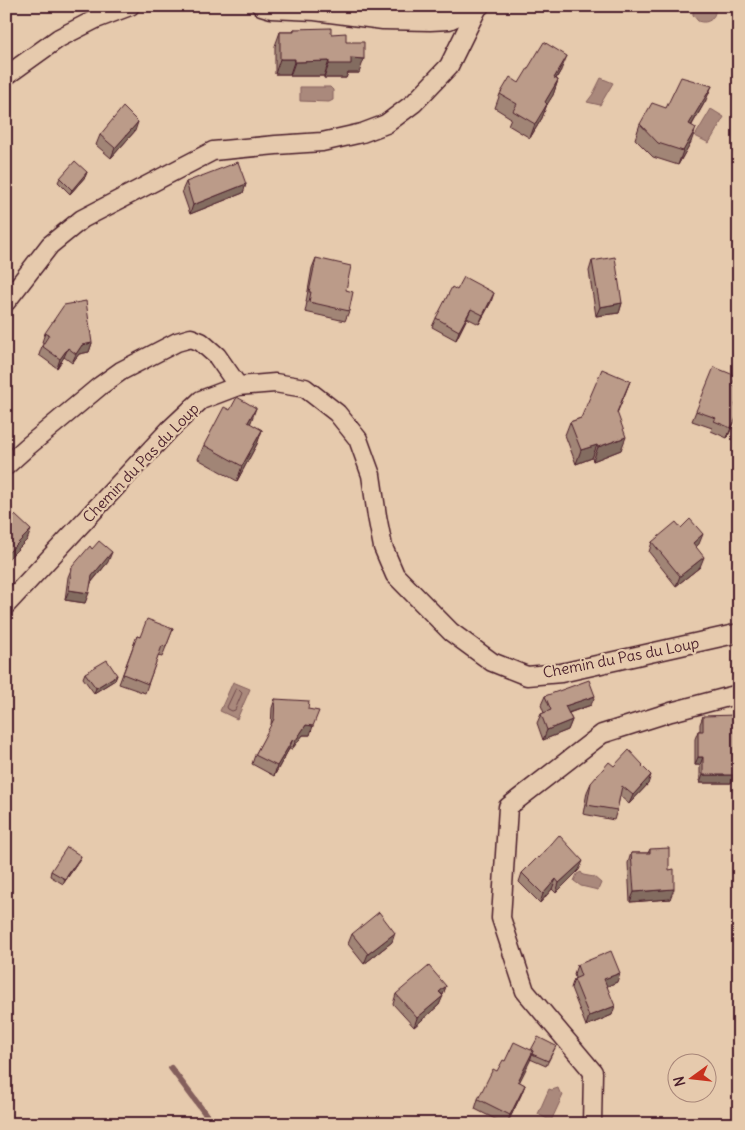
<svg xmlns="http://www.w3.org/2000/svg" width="745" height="1130" font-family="Delius,sans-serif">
<rect width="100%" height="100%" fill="#e6caad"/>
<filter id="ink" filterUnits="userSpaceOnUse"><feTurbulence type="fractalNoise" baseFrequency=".02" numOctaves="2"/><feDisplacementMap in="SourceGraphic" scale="10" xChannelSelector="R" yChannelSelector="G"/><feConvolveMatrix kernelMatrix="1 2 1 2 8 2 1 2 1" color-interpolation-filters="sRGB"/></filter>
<g filter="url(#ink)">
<g fill="#aa897c" stroke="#845f5c">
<path d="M 693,6 L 715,6 C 717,17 709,25 698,21 L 693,15 Z"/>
<polygon points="601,78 613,83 600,105 587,102 593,94"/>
<polygon points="300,87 330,87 333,90 333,100 329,102 300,101"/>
<polygon points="711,109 724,117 709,143 695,136"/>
<polygon points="233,682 250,689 237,719 220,711"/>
<polygon points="581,872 583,875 594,877 601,883 598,890 581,886 574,881 577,874"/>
<polygon points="558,1088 560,1093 563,1095 551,1121 538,1114 549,1089 552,1090"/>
</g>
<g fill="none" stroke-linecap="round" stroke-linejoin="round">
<polygon stroke="#70494b" stroke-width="1" points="238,689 242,693 235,710 232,711 228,709 227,707 235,690"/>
<polyline stroke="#845f5c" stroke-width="6" points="171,1068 213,1124"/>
<g stroke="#4a1f2b" stroke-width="21">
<g id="street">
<polyline points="261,6 271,9 315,11 383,20 430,21 449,20 480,6"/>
<polyline points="6,76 59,38 96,19 130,6"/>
<polyline points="6,302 50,245 82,219 213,151 276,145 322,142 362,133 386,124 414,103 449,66 478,7"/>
<polyline points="6,466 27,447 100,386 121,371 177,342 191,338 201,342 217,356 238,386"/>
<polyline points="6,605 170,429 201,400 238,386 275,383 305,388 337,413 358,439 371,475 377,516 383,547 395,575 451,632 492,662 527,676 561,673 739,633"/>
<polyline points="592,1124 593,1072 525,991 501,918 508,807 602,734 671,712 739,694"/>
</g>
</g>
<use href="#street" stroke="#e6caad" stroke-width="18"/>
</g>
<g fill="#a18576" stroke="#4a1f2b">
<polygon points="294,29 331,34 346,42 359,73 348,73 346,78 324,78 324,76 290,76 290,74 275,74 275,46 280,32 293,32"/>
<polygon points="561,70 556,79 558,80 553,95 547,104 542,118 530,138 508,125 511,118 495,108 500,94 519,83"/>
<polygon points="706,100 692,125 691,142 678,165 653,157 635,139 640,124 666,108"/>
<polygon points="135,131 111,158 96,145 100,135"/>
<polygon points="87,172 85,177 70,194 58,182 60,178"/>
<polygon points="186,182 246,184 243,193 190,214 182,191"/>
<polygon points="316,258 346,290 349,311 345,321 305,312 307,302 306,302 312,268"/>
<polygon points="592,261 622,303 619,313 596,316 589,271"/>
<polygon points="457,290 491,302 479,324 467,318 456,340 432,327 436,318"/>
<polygon points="45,333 92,343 89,352 79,354 72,363 64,357 57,368 39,355 42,346 44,343 42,342"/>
<polygon points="630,381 617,413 621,450 593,461 592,458 576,464 565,435 570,422 581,418"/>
<polygon points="733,386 737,417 727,438 711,431 712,428 692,421 696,411"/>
<polygon points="250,424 262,430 257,444 237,481 198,459 204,445"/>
<polygon points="681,528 699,544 696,547 700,567 676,586 649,552 652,542"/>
<polygon points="108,562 91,583 85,603 65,600 68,577 72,567"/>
<polygon points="173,629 162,657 158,656 145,693 119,684 137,636 140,637"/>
<polygon points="85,673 117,675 115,680 94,693 83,678"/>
<polygon points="545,696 591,705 569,713 572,720 568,730 543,740 537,723 541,714 544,713 541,705"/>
<polygon points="275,699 308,709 310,735 303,735 292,749 289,749 274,776 252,764 255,755 271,726 272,708"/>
<polygon points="703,716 735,764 731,783 700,783 700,765 695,765 695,739 698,731 700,731 700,724"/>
<polygon points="614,766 642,767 648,784 629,804 620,796 617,810 614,820 583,814 587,792 591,783"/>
<polygon points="650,849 669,870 670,899 630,902 628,863 631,853 648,853"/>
<polygon points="539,858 579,870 556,893 552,889 540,903 519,882 522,873"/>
<polygon points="79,861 63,884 50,876 51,871"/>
<polygon points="352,934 392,942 364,964 348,944"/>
<polygon points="577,965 617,982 607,986 612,1015 586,1026 571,988 574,979 575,978 574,974"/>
<polygon points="446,986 439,1005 414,1027 393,1004 396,994"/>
<polygon points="556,1046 546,1066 530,1059 519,1082 525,1085 521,1095 507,1124 505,1124 475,1109 478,1099 505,1061 531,1050"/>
</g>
<g fill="#836c60" stroke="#4a1f2b">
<polygon points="567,56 561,70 548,92 554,78"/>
<polygon points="351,58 364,59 359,73 348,73 346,78 324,78 329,64"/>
<polygon points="280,59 295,59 290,74 275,74"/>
<polygon points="329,61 324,76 290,76 295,62"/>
<polygon points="558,80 553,95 545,108 547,104 542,118 530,138 535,124 545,102"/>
<polygon points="712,86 706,100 684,138 689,124"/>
<polygon points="138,122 135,131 111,158 115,148"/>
<polygon points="696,128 691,142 678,165 683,151"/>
<polygon points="87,172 85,177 70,194 72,190"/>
<polygon points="246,184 243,193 190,214 193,205"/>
<polygon points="494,293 491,302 479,324 483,315"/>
<polygon points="622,303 619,313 596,316 600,307"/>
<polygon points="471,309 467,318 456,340 459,331"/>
<polygon points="92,343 89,352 79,354 72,363 76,354 82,345"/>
<polygon points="68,348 64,357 57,368 60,359"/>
<polygon points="630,381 625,394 612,425 617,412"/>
<polygon points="256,408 251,422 243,437 248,422"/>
<polygon points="739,412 737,417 727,438 731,428"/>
<polygon points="262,430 257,444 237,481 242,466"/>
<polygon points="626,437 621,450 593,461 598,447"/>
<polygon points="597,445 592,458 576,464 581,450"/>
<polygon points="31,530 27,540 6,561 6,555"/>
<polygon points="703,534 699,544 689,553 693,543"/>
<polygon points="112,552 108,562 88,586 92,576"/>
<polygon points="704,557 700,567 676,586 680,576"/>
<polygon points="69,590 89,593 85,603 65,600"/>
<polygon points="117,675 115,680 94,693 96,688"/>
<polygon points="595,696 591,705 562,715 565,706"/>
<polygon points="572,720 568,730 543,740 547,730"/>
<polygon points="306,725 313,726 310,735 303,735 292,749 296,740"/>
<polygon points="293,739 289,749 274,776 277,766"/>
<polygon points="735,756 738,756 735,764 732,764"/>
<polygon points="698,757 703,757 700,765 695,765"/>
<polygon points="651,775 648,784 629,804 633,795"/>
<polygon points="703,775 734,775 731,783 700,783"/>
<polygon points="81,856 79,861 63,884 65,879"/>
<polygon points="583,861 579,870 556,893 559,883"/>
<polygon points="556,879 552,889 540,903 543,894"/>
<polygon points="674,889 670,899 630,902 634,892"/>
<polygon points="395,933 392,942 364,964 368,954"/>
<polygon points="620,973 617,982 601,989 604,979"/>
<polygon points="446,986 443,995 439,992"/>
<polygon points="443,996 439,1005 414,1027 417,1018"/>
<polygon points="615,1006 612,1015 586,1026 589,1016"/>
<polygon points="533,1051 530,1061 515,1091 518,1081"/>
<polygon points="525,1085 521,1095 507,1124 510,1115"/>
</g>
<g fill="#bb9b89" stroke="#4a1f2b">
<polygon points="331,28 331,34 346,33 346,42 364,42 364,59 351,58 351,64 329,64 329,61 295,62 295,59 280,59 280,32 294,32 294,29"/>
<polygon points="544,42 567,56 554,78 558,80 545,102 547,104 535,124 513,111 517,104 500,94 510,77 519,83"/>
<polygon points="681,77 712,86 689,124 696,128 683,151 658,143 640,124 652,103 666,108"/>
<polygon points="123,107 138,122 115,148 100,135"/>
<polygon points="75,161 87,172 72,190 60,178"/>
<polygon points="238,162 246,184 193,205 186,182"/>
<polygon points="615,257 622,303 600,307 592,261"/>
<polygon points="316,258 351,266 346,290 353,292 349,311 309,302 311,292 309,292"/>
<polygon points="464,277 494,293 483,315 471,309 459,331 436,318 452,287 457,290"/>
<polygon points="86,301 92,343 82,345 76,354 68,348 60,359 42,346 49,335 45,333 64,305"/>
<polygon points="714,367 736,376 732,385 739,388 739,397 735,405 739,407 739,412 731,428 714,421 716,418 696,411"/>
<polygon points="602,369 630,381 617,412 626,437 598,447 597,445 581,450 570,422 581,418"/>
<polygon points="237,397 256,408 248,422 262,430 242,466 204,445 224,407 230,410"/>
<polygon points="15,515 31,530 6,555 6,524"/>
<polygon points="690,519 703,534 693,543 704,557 680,576 652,542 676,522 681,528"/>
<polygon points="99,541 112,552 92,576 89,593 69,590 72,567 90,546 92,549"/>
<polygon points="147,619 173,629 166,647 162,646 148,684 123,674 137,636 140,637"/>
<polygon points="107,660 117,675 96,688 85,673"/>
<polygon points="589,680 595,696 565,706 572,720 547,730 541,714 551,710 545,696"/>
<polygon points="275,699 309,701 308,709 319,711 313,726 306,725 296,740 293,739 277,766 255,755 274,719"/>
<polygon points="736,715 738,756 735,756 734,775 703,775 703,757 698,757 698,731 703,731 703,716"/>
<polygon points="629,750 643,765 642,766 651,775 633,795 622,786 617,810 587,805 591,783 609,762 614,766"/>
<polygon points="559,835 583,861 559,883 556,879 543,894 522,873 538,857 539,858"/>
<polygon points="67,847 81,856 65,879 51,871"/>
<polygon points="669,848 669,870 674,869 674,889 634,892 631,853 650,853 650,849"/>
<polygon points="379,912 395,933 368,954 352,934"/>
<polygon points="611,951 620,973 604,979 615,1006 589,1016 574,979 581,976 577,965"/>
<polygon points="429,966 446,986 439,992 443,996 417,1018 396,994"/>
<polygon points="538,1037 556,1046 548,1061 532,1054 533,1051 531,1050"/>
<polygon points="514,1042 533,1051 518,1081 525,1085 510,1115 478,1099 493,1069 497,1071 503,1060 505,1061"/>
</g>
</g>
<g text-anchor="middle" stroke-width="4.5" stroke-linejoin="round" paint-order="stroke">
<g font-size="15" fill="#4a1f2b" stroke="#e6caad">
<text transform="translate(141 463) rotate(-46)" y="5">Chemin du Pas du Loup</text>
<text transform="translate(621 658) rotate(-11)" y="5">Chemin du Pas du Loup</text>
</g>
</g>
<rect width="745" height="1130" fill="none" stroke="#e6caad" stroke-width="25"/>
<rect x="12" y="12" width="720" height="1105" fill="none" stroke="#4a1f2b" stroke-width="2" filter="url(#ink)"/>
<g transform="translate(692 1078) rotate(255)"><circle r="24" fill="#e6caad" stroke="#a88679"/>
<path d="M0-4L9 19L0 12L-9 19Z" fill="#c8321e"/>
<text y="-8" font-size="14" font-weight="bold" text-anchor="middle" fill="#4a1f2b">N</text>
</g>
</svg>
